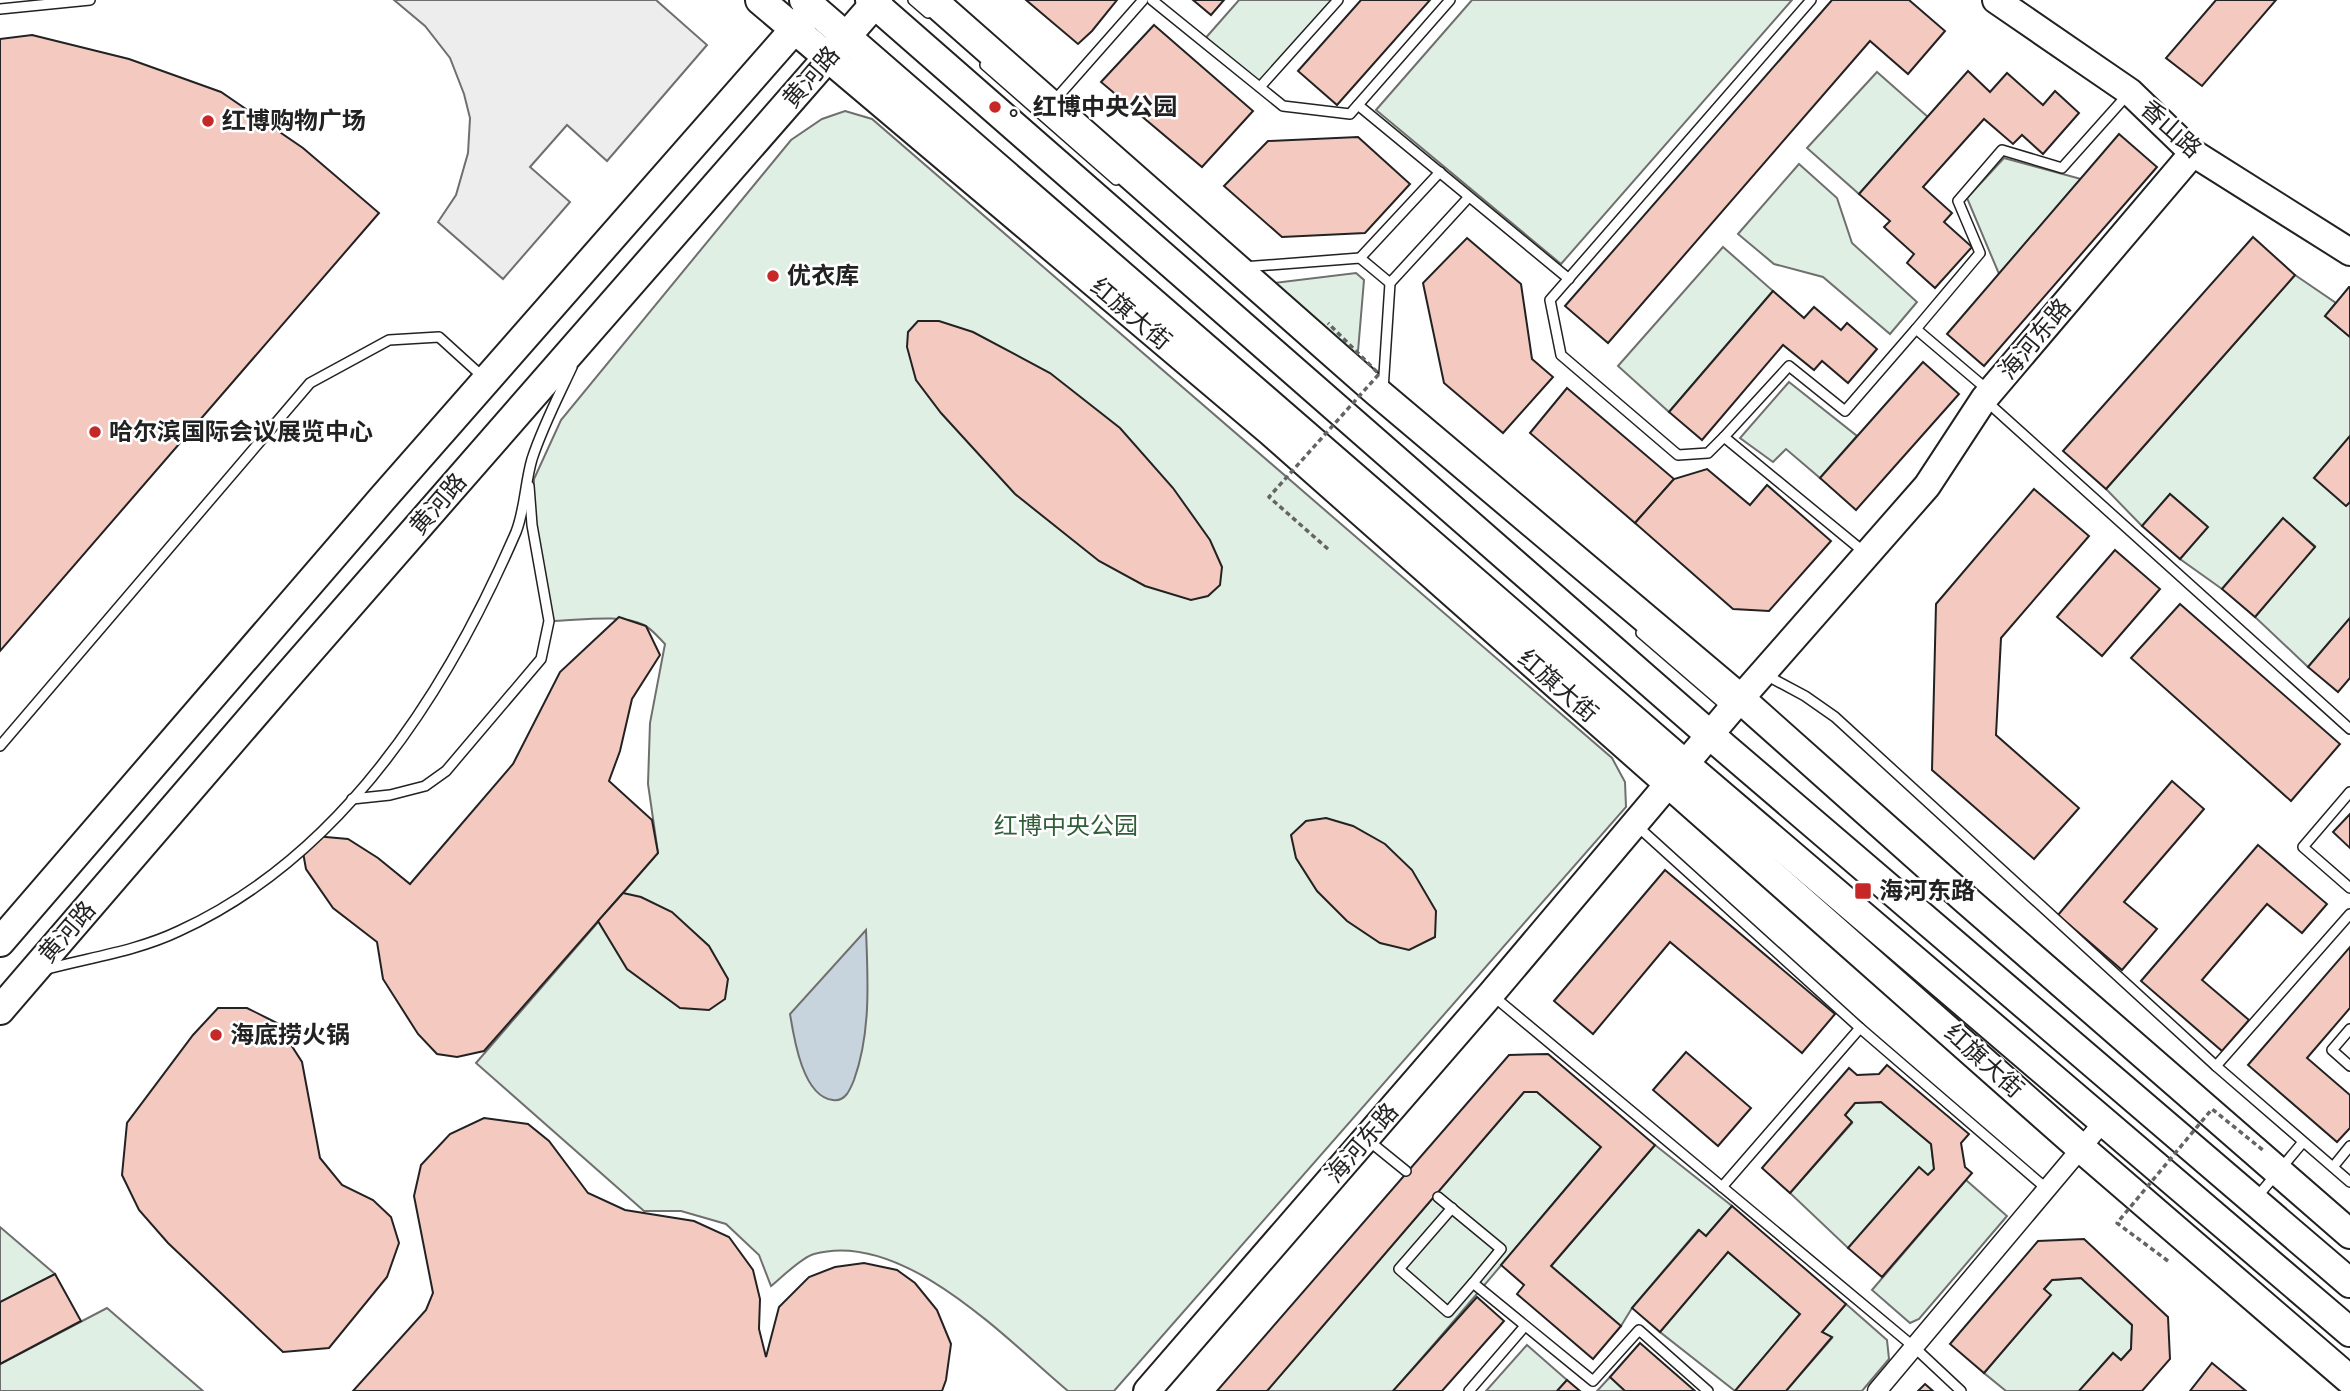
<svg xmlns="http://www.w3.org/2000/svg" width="2350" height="1391" font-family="'Fira Sans Condensed','Noto Sans SC',sans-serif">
<rect width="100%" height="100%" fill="#fff"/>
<g fill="#e0efe3" stroke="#6f6f6f" stroke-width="2">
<polygon points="1239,0 1338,0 1260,87 1203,41"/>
<polygon points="1472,0 1792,0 1561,264 1376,110"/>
<polygon points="1877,72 1928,117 1859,194 1807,148"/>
<path d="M 845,111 L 872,119 L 1612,758 L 1625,782 L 1626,807 L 1114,1391 L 1068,1391 C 1006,1339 903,1229 814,1254 C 802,1257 781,1278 771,1286 L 759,1255 L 726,1224 L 681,1211 L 644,1211 L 476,1063 L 658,853 L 648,784 L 650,723 L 665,644 C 659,638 652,629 644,625 C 620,613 577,621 549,621 L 532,525 L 534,479 L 561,420 L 791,140 L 822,119 Z"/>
<polygon points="2004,158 2081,179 1999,274 1967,198"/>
<polygon points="1799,164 1837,198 1852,243 1917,302 1890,334 1823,277 1774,264 1738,234"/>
<polygon points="1723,247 1773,291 1669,412 1618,366"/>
<polygon points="1356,273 1364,280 1356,375 1257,285"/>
<polygon points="2295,275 2336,303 2325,316 2350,337 2350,436 2314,478 2346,506 2350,502 2350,618 2308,667 2255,617 2315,546 2283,519 2222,589 2180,559 2207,526 2170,494 2142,526 2106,489"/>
<polygon points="1789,382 1857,436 1820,478 1786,449 1773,462 1740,438"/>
<path d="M 1524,1092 L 1537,1092 L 1601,1147 C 1532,1228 1464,1311 1393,1391 L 1267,1391 Z"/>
<polygon points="1881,1102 1931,1144 1934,1169 1848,1248 1790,1193 1852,1123 1845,1115 1855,1103"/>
<polygon points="1655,1145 1732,1206 1706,1236 1698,1230 1632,1308 1621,1326 1551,1266"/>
<polygon points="1966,1180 2007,1216 1919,1319 1910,1323 1872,1290"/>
<polygon points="0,1227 55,1274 0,1302"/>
<polygon points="1728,1252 1800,1314 1735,1391 1660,1332"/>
<polygon points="2081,1278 2132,1325 2131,1349 2121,1360 2113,1353 2079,1391 2006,1391 1984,1373 2050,1296 2044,1289 2052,1280"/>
<polygon points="1846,1304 1887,1340 1889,1359 1862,1391 1786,1391 1832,1338 1822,1332"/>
<polygon points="107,1308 203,1391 0,1391 0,1364"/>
<polygon points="1527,1345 1567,1380 1557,1391 1486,1391"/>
<polygon points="1610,1377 1625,1391 1597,1391"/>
</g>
<polygon fill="#ededed" stroke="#6f6f6f" stroke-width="2" points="394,0 656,0 707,45 607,161 567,125 530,167 570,202 503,279 438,222 456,195 468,153 470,118 464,94 450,58 425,26"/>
<path fill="#c7d3dd" stroke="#6f6f6f" stroke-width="2" d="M 866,930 C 868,980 871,1033 854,1080 C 850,1090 845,1102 833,1100 C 803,1097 794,1039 790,1014 Z"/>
<g fill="#f3c9c0" stroke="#222" stroke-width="2">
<polygon points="1026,0 1117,0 1092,31 1078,44"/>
<polygon points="1193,0 1224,0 1211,15"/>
<polygon points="1361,0 1430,0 1337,105 1298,71"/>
<polygon points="1832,0 1909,0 1945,31 1908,74 1870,41 1608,343 1565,306"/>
<polygon points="2216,0 2276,0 2202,86 2166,58"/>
<polygon points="1154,25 1253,111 1202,167 1101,82"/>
<polygon points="32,35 129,59 221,92 303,148 379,213 0,651 0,39"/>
<polygon points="1968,71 1990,92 2007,73 2043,105 2055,91 2079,113 2043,154 2022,135 2013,144 1984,119 1923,187 1952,213 1944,222 1972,247 1935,288 1907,263 1914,254 1884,227 1890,221 1859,194"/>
<polygon points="2119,134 2157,167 1984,366 1947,334"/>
<polygon points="1358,137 1410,184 1365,233 1282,237 1224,186 1268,141"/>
<polygon points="2253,237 2295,275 2106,489 2063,451"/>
<polygon points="1467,238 1521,284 1532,359 1553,377 1503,433 1444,383 1423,283"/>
<polygon points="2349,287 2350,287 2350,337 2325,316"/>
<polygon points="1773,291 1804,318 1814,307 1841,330 1847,323 1877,349 1848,383 1822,361 1814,370 1783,345 1702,440 1669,412"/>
<polygon points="918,321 939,321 973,332 1050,373 1120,428 1173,488 1210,540 1222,567 1220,585 1208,596 1191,600 1145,586 1099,561 1015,494 941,413 916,380 907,347 908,332"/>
<polygon points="1923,362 1959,394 1856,510 1820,478"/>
<polygon points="1567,388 1674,479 1635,523 1530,433"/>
<polygon points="2350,436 2350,502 2346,506 2314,478"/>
<polygon points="1707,469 1750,505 1767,485 1831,541 1769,611 1733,609 1635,523 1674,479"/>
<polygon points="2034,489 2089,536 2001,638 1996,735 2079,808 2034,859 1932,770 1936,604"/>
<polygon points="2170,494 2208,527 2180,559 2142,526"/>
<polygon points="2283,518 2315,547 2255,617 2222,589"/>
<polygon points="2115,550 2160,589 2102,656 2057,617"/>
<polygon points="2180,604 2340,744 2291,801 2131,658"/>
<polygon points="619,617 646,626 660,655 632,699 620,751 609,781 652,820 658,853 484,1051 457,1057 437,1054 418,1034 383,979 377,942 333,908 306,869 302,847 315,836 348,839 378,858 410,884 513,764 560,672"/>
<polygon points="2350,618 2350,678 2338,692 2308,667"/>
<polygon points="2172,781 2204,809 2124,902 2157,929 2122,970 2058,915"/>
<polygon points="2350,814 2350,848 2333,832"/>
<polygon points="1326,818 1353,826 1385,844 1412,870 1436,911 1435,937 1409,950 1380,943 1347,921 1317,891 1296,858 1291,835 1306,821"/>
<polygon points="2258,845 2327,904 2302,933 2267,904 2202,980 2249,1020 2222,1051 2141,981"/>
<polygon points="1665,870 1835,1014 1802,1053 1670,942 1593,1034 1554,1001"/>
<polygon points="623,893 641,897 672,912 709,946 728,979 725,999 709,1010 680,1008 627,969 598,921"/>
<polygon points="2350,947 2350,1008 2307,1058 2350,1095 2350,1128 2337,1142 2248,1065"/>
<polygon points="218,1008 247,1008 277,1023 302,1062 320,1158 342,1185 373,1200 391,1217 399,1243 387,1277 329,1348 283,1352 168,1243 139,1210 122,1175 127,1123 193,1035"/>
<polygon points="1686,1052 1751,1108 1718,1146 1653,1090"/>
<polygon points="1548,1054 1655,1145 1551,1266 1621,1326 1593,1359 1517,1294 1524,1285 1501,1265 1601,1147 1537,1092 1524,1092 1267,1391 1217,1391 1509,1055"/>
<polygon points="1887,1065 1969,1134 1961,1143 1965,1167 1972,1173 1882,1277 1848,1248 1919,1167 1928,1175 1934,1169 1931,1144 1881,1102 1855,1103 1845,1115 1852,1122 1790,1193 1762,1168 1849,1068 1857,1075 1879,1074"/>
<polygon points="484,1118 528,1124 549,1141 588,1193 625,1210 694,1221 729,1237 753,1270 760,1299 759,1329 766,1357 779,1307 809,1277 835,1267 864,1263 897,1270 915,1283 937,1310 951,1344 946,1380 942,1391 353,1391 426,1310 433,1293 414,1196 421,1165 450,1134"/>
<polygon points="1732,1206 1846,1304 1822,1332 1832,1337 1786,1391 1735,1391 1800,1314 1728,1252 1660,1332 1632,1308 1699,1230 1706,1236"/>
<polygon points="2084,1239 2168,1317 2170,1359 2142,1391 2079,1391 2113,1353 2121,1360 2131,1349 2132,1325 2081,1278 2052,1280 2044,1289 2051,1295 1984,1373 1950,1344 2038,1241"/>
<polygon points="55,1274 81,1321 0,1364 0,1302"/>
<polygon points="1477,1297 1504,1321 1442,1391 1393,1391"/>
<polygon points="1640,1343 1695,1391 1625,1391 1610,1377"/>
<polygon points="2212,1363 2246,1391 2190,1391"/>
<polygon points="1567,1380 1580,1391 1557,1391"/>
<polygon points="1925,1384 1933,1391 1918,1391"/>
</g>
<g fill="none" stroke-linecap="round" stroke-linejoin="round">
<g stroke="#222" stroke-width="12">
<g id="lane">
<polyline points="913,0 928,13"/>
<polyline points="1152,0 1283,106 1350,114 1450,0"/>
<polyline points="0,9 90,0"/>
<polyline points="985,65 1116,180"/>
<polyline points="1260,87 1338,0"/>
<polyline points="1054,101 1143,0"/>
<polyline points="1358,105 1569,279"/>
<polyline points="1440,172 1360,258 1390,283 1468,198"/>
<polyline points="1243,267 1360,258"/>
<polyline points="1383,390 1390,283"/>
<polyline points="1989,391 1916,329 1980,253 1958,201 2002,150 2062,168 2129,93"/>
<polyline points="1985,400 2350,729"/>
<polyline points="1724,437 1708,453 1678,455 1561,355 1550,300 1811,0"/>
<polyline points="1864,552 1724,437 1789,366 1845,411 1916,329"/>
<polyline points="1641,633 1728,708"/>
<polyline points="1764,674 1805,696 1835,717 2216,1066 2350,1182"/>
<polyline points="0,746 310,383 389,340 439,337 483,377"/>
<polyline points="2350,792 2303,847 2350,888"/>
<polyline points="352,799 390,795 425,786 446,771 541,659 549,621 532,525 529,486"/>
<polyline points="1636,825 1860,1028 2047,1189"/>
<path d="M 47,969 C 92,957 137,951 179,931 C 343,856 447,692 516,532 C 525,509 525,483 532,459 C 542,428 558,397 572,367"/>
<polyline points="1492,995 1914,1347 1961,1391"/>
<polyline points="2350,1029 2332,1050 2350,1066"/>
<polyline points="2216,1066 2350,914"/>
<polyline points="1369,1141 1406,1171"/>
<polyline points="2333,1167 2350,1146"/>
<polyline points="1722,1187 1860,1028"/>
<polyline points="1438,1197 1501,1249 1473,1283 1593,1381 1639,1330 1708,1391"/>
<polyline points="2257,1197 2303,1142"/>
<polyline points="1452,1208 1399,1269 1448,1312 1473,1283"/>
<polyline points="1469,1391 1525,1326"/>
</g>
</g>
<g stroke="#222" stroke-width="21">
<polyline id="street" points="1877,1391 2104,1121"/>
</g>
<g stroke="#222" stroke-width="30">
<g id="secondary">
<polyline points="1996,0 2130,92 2193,153 2350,252"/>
<polyline points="1147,1391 1491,994 1740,699 1927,486 1984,399 2193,153"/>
</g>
</g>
<g stroke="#222" stroke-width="32">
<g id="primary">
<polyline points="760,0 1269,430 2082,1149 2350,1380"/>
<polyline points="804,0 1687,766 2350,1332"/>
<polyline points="870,0 1710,735 2350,1283"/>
<polyline points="932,0 1376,391 1735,694 1964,898 2350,1234"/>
<polyline points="0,942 382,499 807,15"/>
<polyline points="0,1010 278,687 878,0"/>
</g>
</g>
<use href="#lane" stroke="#fff" stroke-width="9"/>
<use href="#street" stroke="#fff" stroke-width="18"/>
<use href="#secondary" stroke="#fff" stroke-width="26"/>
<use href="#primary" stroke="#fff" stroke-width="28"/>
<g stroke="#646464" stroke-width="3.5" stroke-dasharray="5 3.5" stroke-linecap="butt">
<polyline points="1328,549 1269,497 1379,374 1328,323"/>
<polyline points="2168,1261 2117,1223 2212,1109 2264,1151"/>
</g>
</g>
<g fill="#c62828" stroke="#fff" stroke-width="2.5">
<circle cx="995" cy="107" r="7"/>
<circle cx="208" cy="121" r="7"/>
<circle cx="773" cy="276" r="7"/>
<circle cx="95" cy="432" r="7"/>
<rect x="1854" y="882" width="18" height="18" rx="3.5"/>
<circle cx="216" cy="1035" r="7"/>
</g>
<g text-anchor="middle" stroke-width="5" stroke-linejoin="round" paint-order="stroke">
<g font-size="24" fill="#222" stroke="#fff">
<text transform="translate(811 77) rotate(-49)" y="8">黄河路</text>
<text transform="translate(2171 129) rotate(42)" y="8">香山路</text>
<text transform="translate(1131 314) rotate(40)" y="8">红旗大街</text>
<text transform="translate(2035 339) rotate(-50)" y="8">海河东路</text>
<text transform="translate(438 504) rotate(-49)" y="8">黄河路</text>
<text transform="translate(1558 686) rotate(41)" y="8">红旗大街</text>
<text transform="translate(67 932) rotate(-49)" y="8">黄河路</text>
<text transform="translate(1984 1061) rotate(42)" y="8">红旗大街</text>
<text transform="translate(1362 1143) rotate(-49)" y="8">海河东路</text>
</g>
<g font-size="24" font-weight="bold" fill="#222" stroke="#fff" text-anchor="start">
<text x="1009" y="115">。红博中央公园</text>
<text x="222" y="129">红博购物广场</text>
<text x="787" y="284">优衣库</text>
<text x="109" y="440">哈尔滨国际会议展览中心</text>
<text x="1879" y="899">海河东路</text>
<text x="230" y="1043">海底捞火锅</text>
</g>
<g font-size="24" fill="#2f5e38" stroke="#fff">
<text x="1066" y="834">红博中央公园</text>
</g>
</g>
</svg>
